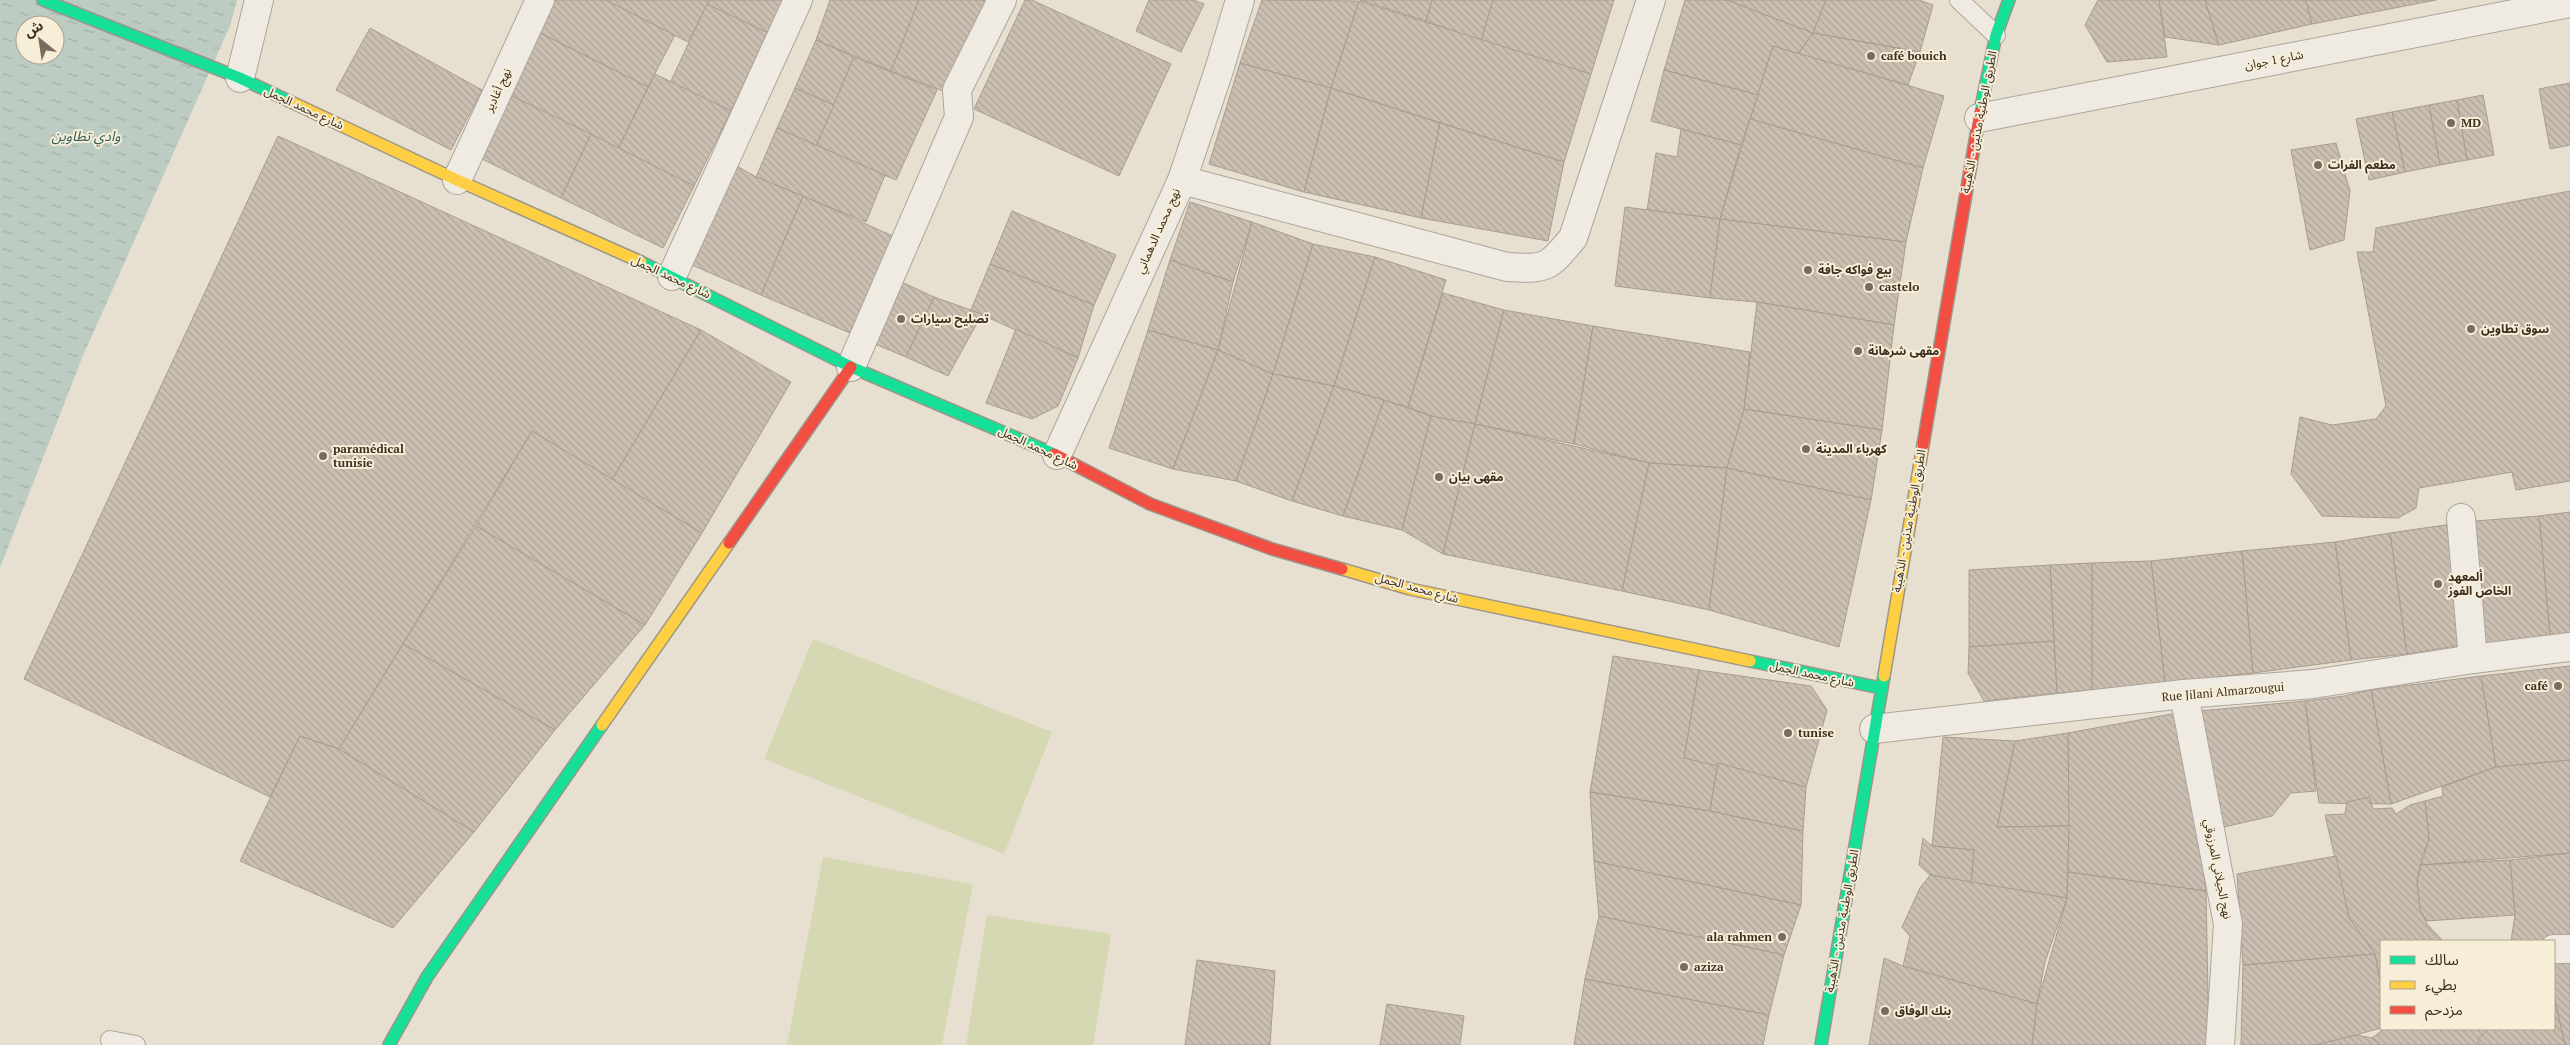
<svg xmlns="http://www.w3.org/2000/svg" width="2570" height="1045" font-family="'PT Serif','Noto Sans Arabic',serif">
<defs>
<pattern id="water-ripples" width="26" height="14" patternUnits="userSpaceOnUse" patternTransform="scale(1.25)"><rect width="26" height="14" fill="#bcccc2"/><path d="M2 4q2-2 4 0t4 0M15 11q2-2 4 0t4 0" fill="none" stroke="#a2b0a6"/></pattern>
<pattern id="building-back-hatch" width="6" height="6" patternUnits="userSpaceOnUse" patternTransform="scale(1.25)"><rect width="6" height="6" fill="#cbbfb2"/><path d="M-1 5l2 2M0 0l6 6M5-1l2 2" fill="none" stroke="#afa499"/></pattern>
</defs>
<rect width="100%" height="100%" fill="#e7e0d1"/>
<g fill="#d6d7b3">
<polygon points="813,639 1052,732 1004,854 764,759"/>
<polygon points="823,857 973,884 942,1045 787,1045"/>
<polygon points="987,915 1111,934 1093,1045 966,1045"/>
</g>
<path fill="url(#water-ripples)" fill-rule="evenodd" d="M 0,0 L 237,0 L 230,26 L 82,358 L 0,568 ZM 25,25 L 55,25 L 55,55 L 25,55 Z"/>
<g fill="url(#building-back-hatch)" stroke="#a89c90">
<polygon points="555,0 606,0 675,35 648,87 538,32"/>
<polygon points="606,0 710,0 688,42"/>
<polygon points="710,0 783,0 768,33 707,4"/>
<polygon points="830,0 919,0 891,71 816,40"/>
<polygon points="919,0 986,0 946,92 891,71"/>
<polygon points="1025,0 1032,0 1171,64 1119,176 974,109"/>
<polygon points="1149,0 1194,0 1204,4 1181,52 1136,31"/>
<polygon points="1262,0 1359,1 1331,88 1240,63"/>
<polygon points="1360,0 1432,0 1426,21"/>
<polygon points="1432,0 1493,0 1481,41 1426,21"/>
<polygon points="1493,0 1614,0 1591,74 1481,41"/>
<polygon points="1685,0 1727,0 1813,33 1798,54 1773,46 1758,95 1664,70"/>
<polygon points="1727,0 1826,0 1813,33"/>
<polygon points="1826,0 1919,0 1933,5 1920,52 1813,33"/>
<polygon points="2098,0 2159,0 2167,57 2107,62 2085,25"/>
<polygon points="2159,0 2205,0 2219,45 2165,37"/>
<polygon points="2205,0 2306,0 2312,24 2219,45"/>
<polygon points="2306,0 2436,0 2312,24"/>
<polygon points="1359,1 1591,74 1564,162 1331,88"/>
<polygon points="707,4 768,33 731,111 670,83"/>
<polygon points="370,28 482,90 451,150 336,90"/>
<polygon points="538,32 648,87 618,149 510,95"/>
<polygon points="1813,33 1920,52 1908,85 1798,54"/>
<polygon points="816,40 854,57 834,105 795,88"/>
<polygon points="1773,46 1944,96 1923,168 1750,119"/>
<polygon points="854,57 937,90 896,180 816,146"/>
<polygon points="1240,63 1331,88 1304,192 1209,164"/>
<polygon points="1664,70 1758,95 1741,145 1651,121"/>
<polygon points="655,74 731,111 694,186 618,149"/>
<polygon points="2570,83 2570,145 2550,149 2539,89"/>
<polygon points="795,88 834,105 816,146 777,128"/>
<polygon points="1331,88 1440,123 1421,218 1304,192"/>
<polygon points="510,95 591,134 561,198 478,157"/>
<polygon points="2483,95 2494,155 2467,160 2457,100"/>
<polygon points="2457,100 2467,160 2440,165 2429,105"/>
<polygon points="2429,105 2440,165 2405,172 2392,112"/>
<polygon points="2392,112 2405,172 2369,180 2356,119"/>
<polygon points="1750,119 1923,168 1906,242 1720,219"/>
<polygon points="1440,123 1564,162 1548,241 1421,218"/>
<polygon points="777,128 885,175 866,222 756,177"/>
<polygon points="1681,129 1741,145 1720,219 1647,210 1656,153 1677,157"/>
<polygon points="591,134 694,186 663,248 561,198"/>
<polygon points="278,136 701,330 612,480 532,431 339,749 300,736 270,797 24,679"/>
<polygon points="2336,143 2350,191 2344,240 2310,250 2291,150"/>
<polygon points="735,165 756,177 803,196 761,295 692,265"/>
<polygon points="2570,191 2570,481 2516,490 2512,472 2419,488 2416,508 2398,518 2322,516 2291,474 2300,417 2332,425 2376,419 2386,406 2357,252 2373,252 2376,228"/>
<polygon points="803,196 895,237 850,333 761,295"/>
<polygon points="1190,202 1252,222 1233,282 1170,260"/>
<polygon points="1625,207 1720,219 1710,298 1615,286"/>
<polygon points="1012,211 1116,255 1094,305 990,264"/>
<polygon points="1720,219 1906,242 1894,325 1757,302 1710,298"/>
<polygon points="1252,222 1313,244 1273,374 1218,350"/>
<polygon points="1313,244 1375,257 1334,386 1273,374"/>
<polygon points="1375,257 1446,280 1408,407 1334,386"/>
<polygon points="1170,260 1233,282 1218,350 1148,330"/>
<polygon points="990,264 1094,305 1078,358 971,310"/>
<polygon points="895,279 934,297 906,357 868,341"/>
<polygon points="1443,293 1504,310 1475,424 1439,419 1408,407"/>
<polygon points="934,297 982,314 948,376 906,357"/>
<polygon points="1757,302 1894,325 1882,430 1744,409"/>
<polygon points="1504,310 1593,326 1574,444 1475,424"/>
<polygon points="1593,326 1750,352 1744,409 1727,468 1649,463 1574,444"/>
<polygon points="1016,329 1078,358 1058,406 1032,419 986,403"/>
<polygon points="701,330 791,382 702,533 612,480"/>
<polygon points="1148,330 1218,350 1173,469 1109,448"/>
<polygon points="1218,350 1273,374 1236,481 1173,469"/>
<polygon points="1273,374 1334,386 1292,501 1236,481"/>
<polygon points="1334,386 1384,400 1343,516 1292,501"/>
<polygon points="1384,400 1431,416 1402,530 1343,516"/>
<polygon points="1744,409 1882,430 1871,500 1727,468"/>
<polygon points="1431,416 1475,424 1443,554 1402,530"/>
<polygon points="1475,424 1649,463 1622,591 1443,554"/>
<polygon points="532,431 702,533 645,625 476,526"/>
<polygon points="1649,463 1727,468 1709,610 1622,591"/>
<polygon points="1727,468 1871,500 1839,647 1709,610"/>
<polygon points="2570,512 2570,633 2550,635 2539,516"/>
<polygon points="2539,516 2550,635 2483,645 2475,521"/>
<polygon points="2452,524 2462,645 2407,654 2390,533"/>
<polygon points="476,526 645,625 555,730 403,644"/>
<polygon points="2390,533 2407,654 2351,660 2335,542"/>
<polygon points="2335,542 2351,660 2253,673 2242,551"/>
<polygon points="2242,551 2253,673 2165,683 2151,561"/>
<polygon points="2151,561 2165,683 2092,690 2092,563"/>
<polygon points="2092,563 2092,690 2057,693 2050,565"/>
<polygon points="2050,565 2054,641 1969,647 1969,570"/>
<polygon points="2054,641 2057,693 1984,701 1968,673 1969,647"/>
<polygon points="403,644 555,730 474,832 339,749"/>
<polygon points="1613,656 1699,670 1684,758 1718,763 1710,811 1590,792"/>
<polygon points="2570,666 2570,760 2496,767 2481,676"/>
<polygon points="1699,670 1811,686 1827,710 1806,787 1684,758"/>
<polygon points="2481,676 2496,767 2391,804 2371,690"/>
<polygon points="2371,690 2391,804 2319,803 2305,701 2344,696"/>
<polygon points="2305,701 2316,791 2291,793 2272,816 2224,827 2200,711"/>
<polygon points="2177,713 2198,827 2206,891 2068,872 2068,733"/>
<polygon points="2068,733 2069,826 1997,827 2015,741"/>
<polygon points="300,736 339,749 474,832 393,928 240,861"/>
<polygon points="1943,737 2015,741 1997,827 2069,826 2067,898 1971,883 1974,850 1932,846"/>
<polygon points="2570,760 2570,853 2421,865 2429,839 2425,801 2443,796 2442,787 2496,767"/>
<polygon points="1718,763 1806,787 1803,831 1710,811"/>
<polygon points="1590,792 1710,811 1803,831 1801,905 1594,861"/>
<polygon points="2369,797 2373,809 2392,808 2396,814 2410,805 2425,801 2429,839 2422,857 2417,881 2420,909 2427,924 2443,941 2381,941 2381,988 2375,954 2349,918 2325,815 2345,814 2347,802"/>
<polygon points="1923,838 1932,846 1974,850 1971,883 1930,875 1919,865"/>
<polygon points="2570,853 2570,945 2554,941 2511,941 2515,915 2510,860"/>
<polygon points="2336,856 2349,918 2375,954 2243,965 2237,874"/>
<polygon points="2510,860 2515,915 2426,921 2420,909 2417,881 2421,865"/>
<polygon points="1594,861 1801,905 1784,955 1599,916"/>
<polygon points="2068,872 2206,891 2209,1045 2032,1045 2037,1004 2067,898"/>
<polygon points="1930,875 2067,898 2045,962 2037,1004 1903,966 1910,936 1902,927 1920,888"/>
<polygon points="1599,916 1784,955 1769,1015 1585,979"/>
<polygon points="2375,954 2381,988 2381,1028 2319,1045 2241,1045 2243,965"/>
<polygon points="2554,954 2570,955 2570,1045 2565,1045 2554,997"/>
<polygon points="1884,958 1903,966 2037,1004 2032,1045 1869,1045"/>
<polygon points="1197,960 1275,971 1270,1045 1185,1045"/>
<polygon points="1585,979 1769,1015 1763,1045 1574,1045"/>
<polygon points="2554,996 2565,1045 2479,1045 2478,1039 2488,1029 2554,1029"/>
<polygon points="1387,1004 1464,1016 1460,1045 1380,1045"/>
<polygon points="2384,1029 2488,1029 2488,1030 2478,1039 2479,1045 2381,1045 2372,1038"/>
<polygon points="2357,1035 2372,1038 2381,1045 2314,1045"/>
</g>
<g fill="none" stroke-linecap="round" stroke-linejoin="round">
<g stroke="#ada599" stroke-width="20">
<g id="lane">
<polyline points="1959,0 1996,35"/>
<polyline points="110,1040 136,1045"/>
</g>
</g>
<g stroke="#ada599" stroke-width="30">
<g id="street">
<polyline points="240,78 259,0"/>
<polyline points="1979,118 2570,3"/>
<polyline points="457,180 540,0"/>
<path d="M 1182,180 L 1507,267 C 1547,269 1547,269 1573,238 L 1651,0"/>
<polyline points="672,276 798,0"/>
<polyline points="851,367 959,117 957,90 1002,0"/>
<polyline points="1057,455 1182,180 1219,70 1240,0"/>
<polyline points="2461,518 2473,659"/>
<polyline points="2184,694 2228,924 2220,1045"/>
<polyline points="1874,729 2184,694 2313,684 2473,659 2570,647"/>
<polyline points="2554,949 2570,949"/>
</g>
</g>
<g stroke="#9c958a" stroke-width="14">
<g id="fast">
<polyline points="43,0 240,78 289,101"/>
<polyline points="1980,112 1996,35 2009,0"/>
<polyline points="641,262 851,367 1054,454"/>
<polyline points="1750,661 1881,688"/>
<polyline points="389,1045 427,977 602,725"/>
<polyline points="1821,1045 1884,676"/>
</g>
</g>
<g stroke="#9c958a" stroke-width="14">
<g id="slow">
<polyline points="289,101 457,180 641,262"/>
<polyline points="1342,569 1410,589 1750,661"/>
<polyline points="1884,676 1923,445"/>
<polyline points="602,725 729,543"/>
</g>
</g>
<g stroke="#9c958a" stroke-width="14">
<g id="jam">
<polyline points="1923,445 1980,112"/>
<polyline points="1054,454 1150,504 1272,549 1342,569"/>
<polyline points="729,543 851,367"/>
</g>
</g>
<use href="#lane" stroke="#efebe3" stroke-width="18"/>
<use href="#street" stroke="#efebe3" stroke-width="28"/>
<use href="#fast" stroke="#16e098" stroke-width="11"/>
<use href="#slow" stroke="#ffcf43" stroke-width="11"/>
<use href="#jam" stroke="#f24e42" stroke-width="11"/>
</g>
<g fill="#786c5e" stroke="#f7eed8" stroke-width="2">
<circle cx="1871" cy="56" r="5"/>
<circle cx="2451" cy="123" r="5"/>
<circle cx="2318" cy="165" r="5"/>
<circle cx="1808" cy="270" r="5"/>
<circle cx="1869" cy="287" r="5"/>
<circle cx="901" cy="319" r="5"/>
<circle cx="2471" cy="329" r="5"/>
<circle cx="1858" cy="351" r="5"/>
<circle cx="1806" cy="449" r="5"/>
<circle cx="323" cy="456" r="5"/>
<circle cx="1439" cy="477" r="5"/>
<circle cx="2438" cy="584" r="5"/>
<circle cx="2558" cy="686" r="5"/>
<circle cx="1788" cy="733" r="5"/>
<circle cx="1782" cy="937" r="5"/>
<circle cx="1684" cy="967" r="5"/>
<circle cx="1885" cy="1011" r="5"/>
</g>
<g text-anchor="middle" stroke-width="4" stroke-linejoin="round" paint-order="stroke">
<g font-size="12" font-weight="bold" fill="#3d2e20" stroke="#f7eed8" text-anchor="start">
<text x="1881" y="60">café bouich</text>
<text x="2461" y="127">MD</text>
<text x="2328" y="169">مطعم الفرات</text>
<text x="1818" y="274">بيع فواكه جافة</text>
<text x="1879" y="291">castelo</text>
<text x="911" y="323">تصليح سيارات</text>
<text x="2481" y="333">سوق تطاوين</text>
<text x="1868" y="355">مقهى شرهانة</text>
<text x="333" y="453">paramédical<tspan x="333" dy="14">tunisie</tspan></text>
<text x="1816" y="453">كهرباء المدينة</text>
<text x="1449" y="481">مقهى بيان</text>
<text x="2448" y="581">ألمعهد<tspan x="2448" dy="14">الخاص الفوز</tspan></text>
<text x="2548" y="690" text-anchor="end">café</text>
<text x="1798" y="737">tunise</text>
<text x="1772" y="941" text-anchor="end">ala rahmen</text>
<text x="1694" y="971">aziza</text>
<text x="1895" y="1015">بنك الوفاق</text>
</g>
<g font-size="12" fill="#3d2e20" stroke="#f7eed8">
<text transform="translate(2274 60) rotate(-11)" y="4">شارع 1 جوان</text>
<text transform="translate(498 90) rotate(-65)" y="4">نهج أغادير</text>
<text transform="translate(304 108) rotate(25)" y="4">شارع محمد الجمل</text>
<text transform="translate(1979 122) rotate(-79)" y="4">الطريق الوطنية مدنين - الذهيبة</text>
<text transform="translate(1158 231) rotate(-66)" y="4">نهج محمد الدهماني</text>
<text transform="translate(671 277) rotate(25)" y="4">شارع محمد الجمل</text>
<text transform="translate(1038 448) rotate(25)" y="4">شارع محمد الجمل</text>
<text transform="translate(1909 521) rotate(-80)" y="4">الطريق الوطنية مدنين - الذهيبة</text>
<text transform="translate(1417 588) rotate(15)" y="4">شارع محمد الجمل</text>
<text transform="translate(1812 674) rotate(12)" y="4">شارع محمد الجمل</text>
<text transform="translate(2223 692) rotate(-5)" y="4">Rue Jilani Almarzougui</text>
<text transform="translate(2218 869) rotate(79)" y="4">نهج الجيلاني المرزوقي</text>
<text transform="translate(1842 921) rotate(-80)" y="4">الطريق الوطنية مدنين - الذهيبة</text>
</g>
<g font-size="14" font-style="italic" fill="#2f5d5a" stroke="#f7eed8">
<text x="86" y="141">وادي تطاوين</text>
</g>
</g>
<rect x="2380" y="940" width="175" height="90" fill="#f7eed8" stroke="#ada18e"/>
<rect x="2390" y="956" width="25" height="8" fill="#16e098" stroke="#ada18e"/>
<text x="2425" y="965" font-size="15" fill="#3d2e20">سالك</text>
<rect x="2390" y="981" width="25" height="8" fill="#ffcf43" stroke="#ada18e"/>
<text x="2425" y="990" font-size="15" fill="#3d2e20">بطيء</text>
<rect x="2390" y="1006" width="25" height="8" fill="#f24e42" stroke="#ada18e"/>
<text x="2425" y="1015" font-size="15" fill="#3d2e20">مزدحم</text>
<g transform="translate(40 40) rotate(330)"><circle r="24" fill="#f7eed8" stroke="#ada18e"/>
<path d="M0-4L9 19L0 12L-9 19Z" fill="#786c5e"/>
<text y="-8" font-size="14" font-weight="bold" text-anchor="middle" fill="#3d2e20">ش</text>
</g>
</svg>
